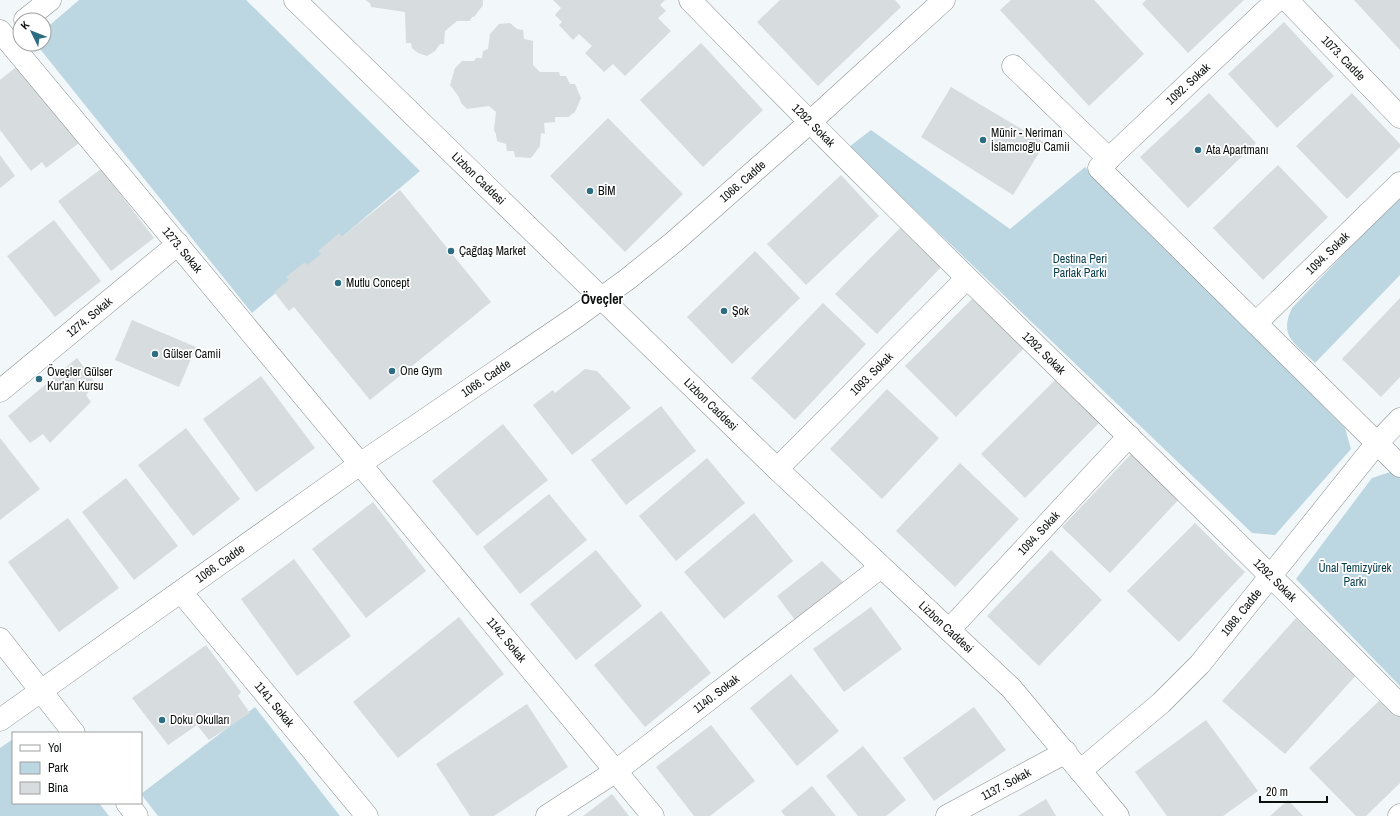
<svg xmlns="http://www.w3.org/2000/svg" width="1400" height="816" font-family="'Archivo Narrow',sans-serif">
<rect width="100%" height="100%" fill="#f2f7f9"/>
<g fill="#bcd7e1">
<polygon points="79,0 246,0 420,171 252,313 36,44 44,44 44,30"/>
<polygon points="871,130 1010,229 1085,167 1345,428 1351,449 1275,535 1252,533 849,147"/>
<path d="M 1400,195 L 1400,275 L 1315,363 C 1296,344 1278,337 1292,308 Z"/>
<polygon points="1396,470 1400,475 1400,686 1296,579 1372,478"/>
<polygon points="255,707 340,816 158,816 141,794"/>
<polygon points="13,739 13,803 99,803 109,816 0,816 0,748"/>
</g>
<g fill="#d7dcde">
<polygon points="365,0 483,0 483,5 474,17 472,17 470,21 457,21 445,31 444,44 440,44 435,51 427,56 418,53 412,48 411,43 406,43 405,12 371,7 370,3"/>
<polygon points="553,0 665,0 660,5 666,11 658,18 671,31 625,76 613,64 604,72 585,53 592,46 579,34 573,40 559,25 562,22 555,15 561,8"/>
<polygon points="780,0 895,0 901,7 818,86 757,22"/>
<polygon points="1011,0 1094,0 1144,54 1089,106 1000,10"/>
<polygon points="1146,0 1244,0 1188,53 1142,4"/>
<polygon points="1354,0 1400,0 1400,50"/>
<polygon points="1284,22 1334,76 1277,128 1228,74"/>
<polygon points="510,23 517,29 523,30 524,39 533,41 533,65 540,72 559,72 560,76 566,76 570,84 575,84 581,98 575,112 568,117 555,117 555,122 544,123 545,134 541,133 540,146 531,158 515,157 514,151 507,151 506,144 497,141 496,134 494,130 496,112 489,106 467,109 461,103 459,97 450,85 455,68 462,61 474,61 476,58 482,58 483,51 488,49 490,34 499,24"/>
<polygon points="701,43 763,110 703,167 640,100"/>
<polygon points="20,64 79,143 46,168 42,162 31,171 0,130 0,80"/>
<polygon points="951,87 1045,143 1013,195 921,137"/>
<polygon points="1209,93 1256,143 1188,208 1140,157"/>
<polygon points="1352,93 1400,144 1400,147 1347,199 1296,146"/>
<polygon points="608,118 683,194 625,252 550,176"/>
<polygon points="0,155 15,176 0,188"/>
<polygon points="1278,165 1328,217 1263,280 1213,228"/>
<polygon points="101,169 154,238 111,271 58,201"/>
<polygon points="841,175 879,216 806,285 767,244"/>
<polygon points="400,190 491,302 370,400 294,307 289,311 274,292 289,280 286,277 305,262 307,265 321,254 318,251 339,233 342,237"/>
<polygon points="54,220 101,281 55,317 7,256"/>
<polygon points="905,223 946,262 877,334 835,294"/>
<polygon points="755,251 800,298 732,364 687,317"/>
<polygon points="978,293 1029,343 956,417 905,366"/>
<polygon points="1400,298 1400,377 1381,397 1342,359"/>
<polygon points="823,303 866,344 795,420 751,378"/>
<polygon points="132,320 196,347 179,387 115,360"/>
<polygon points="77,358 96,384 86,395 91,402 50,443 43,434 30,443 8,416"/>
<polygon points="585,369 597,371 631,408 572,455 533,405 553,390 555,393"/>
<polygon points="261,376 315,448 256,492 203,419"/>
<polygon points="1055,380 1099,423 1025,498 981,454"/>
<polygon points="887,389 939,438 882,499 830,449"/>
<polygon points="661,406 696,451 626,505 591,460"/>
<polygon points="503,424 548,480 477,536 432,481"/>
<polygon points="186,428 240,499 193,536 138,465"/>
<polygon points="0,438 40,489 0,520"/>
<polygon points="1133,452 1181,497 1110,573 1062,527"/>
<polygon points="707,458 745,503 676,561 639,516"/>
<polygon points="960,463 1019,519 955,587 896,531"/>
<polygon points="126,478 178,546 134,580 82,512"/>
<polygon points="549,494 587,540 520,594 483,547"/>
<polygon points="373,502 426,571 366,618 312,549"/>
<polygon points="754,513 793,561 724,619 684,572"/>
<polygon points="68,518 119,588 59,632 8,562"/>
<polygon points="1195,523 1245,572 1179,642 1127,591"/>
<polygon points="596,550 642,606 576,660 530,604"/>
<polygon points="1051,550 1102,600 1039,666 987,616"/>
<polygon points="294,559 351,636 297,676 241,599"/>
<polygon points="822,561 843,582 795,620 777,596"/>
<polygon points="871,607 902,649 844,692 813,649"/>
<polygon points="661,611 711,673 645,727 594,665"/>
<polygon points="459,617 504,674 398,758 353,702"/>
<polygon points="1296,618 1359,672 1285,754 1222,701"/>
<polygon points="206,645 241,692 238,696 250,713 209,740 197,725 168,745 132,698"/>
<polygon points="791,674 839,731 797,766 750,708"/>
<polygon points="1382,698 1400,717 1400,783 1366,816 1356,816 1309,768"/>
<polygon points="527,704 568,767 494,816 470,816 436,764"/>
<polygon points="974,707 1006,750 934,801 903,758"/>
<polygon points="1206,720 1258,791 1223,816 1167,816 1135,772"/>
<polygon points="711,725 755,781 710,816 694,816 656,767"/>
<polygon points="863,746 906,800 886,816 858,816 826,776"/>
<polygon points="812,786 836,816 785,816 781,811"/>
<polygon points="612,794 629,816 583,816"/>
<polygon points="1046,799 1056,816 1018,816"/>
<polygon points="1288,800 1303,816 1270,816"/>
</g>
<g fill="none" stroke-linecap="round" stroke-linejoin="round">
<g stroke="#888d8f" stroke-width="23">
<g id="minor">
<path id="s1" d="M 690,0 C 922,239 1165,468 1400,705"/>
<polyline points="1277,0 1099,168 1400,466"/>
<path id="s2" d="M 1287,0 L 1400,117"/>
<polyline points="25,20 50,0"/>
<path id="s3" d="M 0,31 L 653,816"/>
<polyline points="1013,66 1109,159"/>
<path id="s4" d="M 1256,323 L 1400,183"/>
<path id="s5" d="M 0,391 L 178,244"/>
<path id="s6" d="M 777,469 L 966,279"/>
<path id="s7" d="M 181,592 L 367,816"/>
<path id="s8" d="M 949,630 L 1129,436"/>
<polyline points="0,639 74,733"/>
<path id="s9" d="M 0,720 L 360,464 L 576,317 L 629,278 L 675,241 L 809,123 L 944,0"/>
<path id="s10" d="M 1080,771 L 1161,703 L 1200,664 L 1377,443 L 1400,419"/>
<polyline points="127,803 137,816"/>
<path id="s11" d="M 547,816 L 616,771 L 881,567"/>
<path id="s12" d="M 947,816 L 1066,752"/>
<polyline points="1399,816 1400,815"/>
</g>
</g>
<g stroke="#888d8f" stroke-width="23">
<g id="major">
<path id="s13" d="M 295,0 L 777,469 L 1011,688 L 1118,816"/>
</g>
</g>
<use href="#minor" stroke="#fff" stroke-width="22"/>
<use href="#major" stroke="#fff" stroke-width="22"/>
</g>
<g fill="#2d6d81" stroke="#fff" stroke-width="1.5">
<circle cx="983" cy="140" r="4"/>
<circle cx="1198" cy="150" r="4"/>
<circle cx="590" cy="191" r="4"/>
<circle cx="451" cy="251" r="4"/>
<circle cx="338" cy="283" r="4"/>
<circle cx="724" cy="311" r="4"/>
<circle cx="155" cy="354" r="4"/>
<circle cx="392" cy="371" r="4"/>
<circle cx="39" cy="379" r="4"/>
<circle cx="162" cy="720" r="4"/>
</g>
<g text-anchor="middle" stroke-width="3.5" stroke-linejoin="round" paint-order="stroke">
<g font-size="12" fill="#0d0f0f" stroke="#fff">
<text dy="4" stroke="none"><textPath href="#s2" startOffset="81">1073. Cadde</textPath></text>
<text transform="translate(1188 84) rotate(-43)" y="4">1092. Sokak</text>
<text dy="4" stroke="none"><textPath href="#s1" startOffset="176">1292. Sokak</textPath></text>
<text dy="4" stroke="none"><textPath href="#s13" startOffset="256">Lizbon Caddesi</textPath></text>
<text dy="4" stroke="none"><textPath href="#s9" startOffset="918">1066. Cadde</textPath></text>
<text dy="4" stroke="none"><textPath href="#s3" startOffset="285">1273. Sokak</textPath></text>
<text dy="4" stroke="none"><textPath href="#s4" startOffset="100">1094. Sokak</textPath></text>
<text dy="4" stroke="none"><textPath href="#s5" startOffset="116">1274. Sokak</textPath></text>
<text dy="4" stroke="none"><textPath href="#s1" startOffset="500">1292. Sokak</textPath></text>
<text dy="4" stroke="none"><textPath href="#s6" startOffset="134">1093. Sokak</textPath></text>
<text dy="4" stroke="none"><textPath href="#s9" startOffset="594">1066. Cadde</textPath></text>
<text dy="4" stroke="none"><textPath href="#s13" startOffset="580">Lizbon Caddesi</textPath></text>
<text dy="4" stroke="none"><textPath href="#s8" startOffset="132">1094. Sokak</textPath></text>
<text dy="4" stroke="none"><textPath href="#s9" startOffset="270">1066. Cadde</textPath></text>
<text dy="4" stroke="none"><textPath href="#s1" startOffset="824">1292. Sokak</textPath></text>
<text dy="4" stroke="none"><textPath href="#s10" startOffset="227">1088. Cadde</textPath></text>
<text dy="4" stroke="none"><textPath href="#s13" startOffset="904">Lizbon Caddesi</textPath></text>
<text dy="4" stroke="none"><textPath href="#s3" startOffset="792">1142. Sokak</textPath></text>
<text dy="4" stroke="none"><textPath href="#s11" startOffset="209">1140. Sokak</textPath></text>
<text dy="4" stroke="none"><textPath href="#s7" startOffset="146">1141. Sokak</textPath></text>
<text dy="4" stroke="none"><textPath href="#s12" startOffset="67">1137. Sokak</textPath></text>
</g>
<g font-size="12" fill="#0d0f0f" stroke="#fff" text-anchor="start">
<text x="991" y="137">Münir - Neriman<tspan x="991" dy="14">İslamcıoğlu Camii</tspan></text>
<text x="1206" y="154">Ata Apartmanı</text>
<text x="598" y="195">BİM</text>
<text x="459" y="255">Çağdaş Market</text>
<text x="346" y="287">Mutlu Concept</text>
<text x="732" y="315">Şok</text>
<text x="163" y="358">Gülser Camii</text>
<text x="400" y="375">One Gym</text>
<text x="47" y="376">Öveçler Gülser<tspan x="47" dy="14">Kur'an Kursu</tspan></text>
<text x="170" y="724">Doku Okulları</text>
</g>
<g font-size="12" fill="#043b49" stroke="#fff">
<text x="1080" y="263">Destina Peri<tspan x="1080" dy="14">Parlak Parkı</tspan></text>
<text x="1355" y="572">Ünal Temizyürek<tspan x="1355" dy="14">Parkı</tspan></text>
</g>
<g font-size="14" font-weight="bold" fill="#0d0f0f" stroke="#fff">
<text x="602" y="304">Öveçler</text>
</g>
</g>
<rect x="12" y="732" width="130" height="72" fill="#ffffff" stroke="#9e9f9f"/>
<rect x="20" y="745" width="20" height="6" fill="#ffffff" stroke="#9e9f9f"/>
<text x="48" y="752" font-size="12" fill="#0d0f0f">Yol</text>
<rect x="20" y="762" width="20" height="12" fill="#bcd7e1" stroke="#9e9f9f"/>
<text x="48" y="772" font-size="12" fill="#0d0f0f">Park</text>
<rect x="20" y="782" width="20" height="12" fill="#d7dcde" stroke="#9e9f9f"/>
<text x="48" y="792" font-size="12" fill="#0d0f0f">Bina</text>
<g transform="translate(32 32) rotate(313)"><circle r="19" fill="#ffffff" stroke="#9e9f9f"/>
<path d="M0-3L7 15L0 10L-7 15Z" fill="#2d6d81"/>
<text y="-6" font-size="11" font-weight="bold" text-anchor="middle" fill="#0d0f0f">K</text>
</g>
<path d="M1260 796v6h67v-6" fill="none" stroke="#0d0f0f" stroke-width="2"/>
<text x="1266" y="796" font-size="12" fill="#0d0f0f" stroke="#ffffff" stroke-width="3" paint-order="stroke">20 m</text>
</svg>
